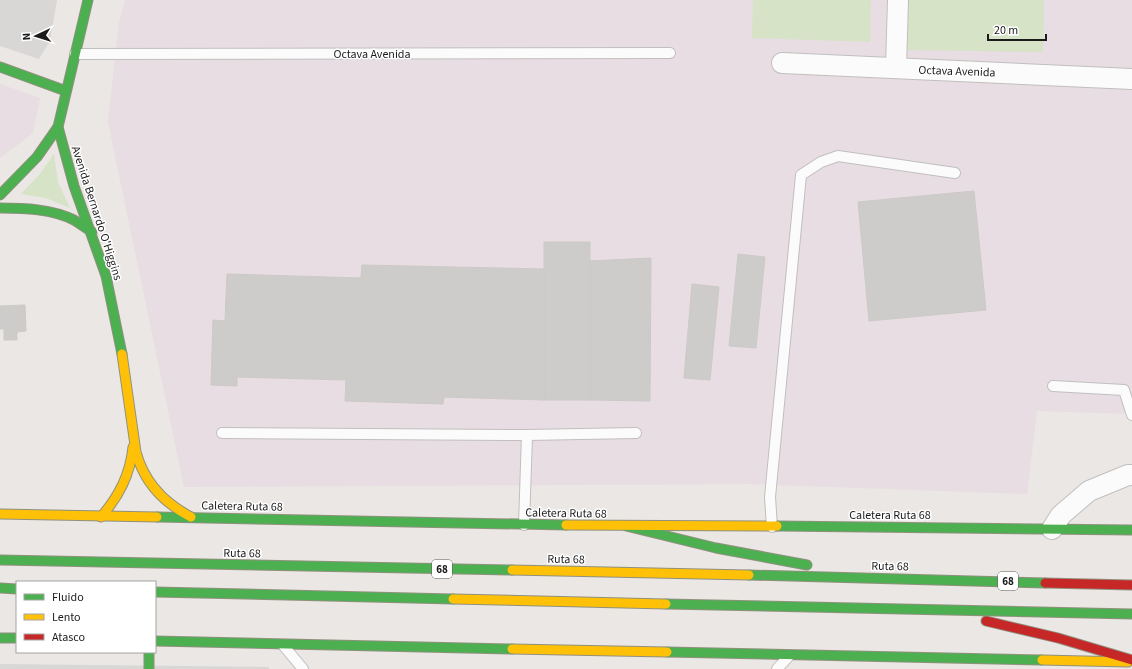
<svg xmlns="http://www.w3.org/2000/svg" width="1132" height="669" font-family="'Source Sans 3',sans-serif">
<rect width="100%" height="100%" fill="#eae7e4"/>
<g fill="#d9d7d6">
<polygon points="0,0 57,0 50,41 39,59 0,46"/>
<polygon points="0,664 268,667 270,669 0,669"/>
</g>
<g fill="#e7dde2">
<polygon points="125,0 1132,0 1132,414 1037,411 1027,494 748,484 184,487 108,122 119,23"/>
<polygon points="0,84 40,98 33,133 0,158"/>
</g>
<g fill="#d7e3c6">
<polygon points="753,0 871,0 870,42 752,38"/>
<polygon points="908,0 1044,0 1043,52 907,50"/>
<polygon points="54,154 58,182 70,208 46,198 21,194 39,175"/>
</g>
<g fill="#ceccca" stroke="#ccc9c6">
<polygon points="974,191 986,310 869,321 858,202"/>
<rect x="544" y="242" width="46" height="158"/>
<polygon points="738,254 765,257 756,348 729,346"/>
<polygon points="651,258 650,401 590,400 590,261"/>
<polygon points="362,265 544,269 544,400 444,397 443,404 345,401 346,380 237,377 237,386 211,385 213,320 225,321 227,274 361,278"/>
<polygon points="692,284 719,287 710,380 684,378"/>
<polygon points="25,305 26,331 17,332 17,340 4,340 4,329 0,329 0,306"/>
</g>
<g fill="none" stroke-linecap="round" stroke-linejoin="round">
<g stroke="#c1bfbe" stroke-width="12">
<g id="lane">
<polyline points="75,54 670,53"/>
<polyline points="1053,386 1124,390 1132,415"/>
<polyline points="222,433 527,435"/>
<polyline points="524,525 527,435 636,433"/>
<polyline points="772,527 770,497 801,175 821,162 838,156 955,173"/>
<polyline points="283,645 303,669"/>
<polyline points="777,669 789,656"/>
</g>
</g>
<g stroke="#c1bfbe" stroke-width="22">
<g id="street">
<polyline points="782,63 1132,79"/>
<polyline points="896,68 898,0"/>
<polyline points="1052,529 1061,515 1089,491 1128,475 1132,475"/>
</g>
</g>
<g stroke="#90907f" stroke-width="11">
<g id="fast">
<polyline points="88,0 58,127 74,186 106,276 122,354"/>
<polyline points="0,67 66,91"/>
<polyline points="0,195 37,157 58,127"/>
<path d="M 0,208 C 24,208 52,209 74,220 C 80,224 86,228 92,232"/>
<polyline points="157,517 566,525"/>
<polyline points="626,526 716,548 807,565"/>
<polyline points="777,526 1132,530"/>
<polyline points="0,560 512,570"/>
<polyline points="749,575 1045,583"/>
<polyline points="0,588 17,589"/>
<polyline points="155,592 453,599"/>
<polyline points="666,604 1132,614"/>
<polyline points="0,638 17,638"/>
<polyline points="155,641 512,649"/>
<polyline points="149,652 149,669"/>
<polyline points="667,652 1042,660"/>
</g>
</g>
<g stroke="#90907f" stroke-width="11">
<g id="slow">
<path d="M 122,354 L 136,452 C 144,482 164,503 191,517"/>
<polyline points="0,514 157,517"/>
<path d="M 101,517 C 119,496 130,475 133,447"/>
<polyline points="566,525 777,526"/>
<polyline points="512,570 749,575"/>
<polyline points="453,599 666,604"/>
<polyline points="512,649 667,652"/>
<polyline points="1042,660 1128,662"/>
</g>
</g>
<g stroke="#90907f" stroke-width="11">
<g id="jam">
<polyline points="1045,583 1132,585"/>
<polyline points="986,621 1058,638 1132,660"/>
</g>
</g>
<use href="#lane" stroke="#fcfbfb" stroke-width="10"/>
<use href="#street" stroke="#fcfbfb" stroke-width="20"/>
<use href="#fast" stroke="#4caf50" stroke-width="9"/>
<use href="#slow" stroke="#ffc107" stroke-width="9"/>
<use href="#jam" stroke="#c62828" stroke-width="9"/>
</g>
<g text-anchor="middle" stroke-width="3" stroke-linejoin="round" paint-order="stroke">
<g fill="#fff" stroke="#5f5f5f" stroke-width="1">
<rect x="432" y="560" width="20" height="18" rx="3"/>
<rect x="998" y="572" width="20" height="18" rx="3"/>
</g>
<g font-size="11" font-weight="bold" fill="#1b1b1b">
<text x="442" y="573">68</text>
<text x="1008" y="585">68</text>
</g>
<g font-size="12" fill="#1b1b1b" stroke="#fff">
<text x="372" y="58">Octava Avenida</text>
<text transform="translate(957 71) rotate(2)" y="4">Octava Avenida</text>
<text transform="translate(97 213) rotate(72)" y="4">Avenida Bernardo O'Higgins</text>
<text transform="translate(242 506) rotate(1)" y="4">Caletera Ruta 68</text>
<text transform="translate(566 513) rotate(1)" y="4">Caletera Ruta 68</text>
<text x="890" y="519">Caletera Ruta 68</text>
<text transform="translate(242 553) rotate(1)" y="4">Ruta 68</text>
<text transform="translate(566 559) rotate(1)" y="4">Ruta 68</text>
<text transform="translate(890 566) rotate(1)" y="4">Ruta 68</text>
</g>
</g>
<rect x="16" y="581" width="140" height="72" fill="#ffffff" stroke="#a4a4a4"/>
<rect x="24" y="594" width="20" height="6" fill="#4caf50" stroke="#a4a4a4"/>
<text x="52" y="601" font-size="12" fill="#1b1b1b">Fluido</text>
<rect x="24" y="614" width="20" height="6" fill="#ffc107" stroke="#a4a4a4"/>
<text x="52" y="621" font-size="12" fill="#1b1b1b">Lento</text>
<rect x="24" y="634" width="20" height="6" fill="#c62828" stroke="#a4a4a4"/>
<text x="52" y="641" font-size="12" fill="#1b1b1b">Atasco</text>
<g transform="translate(36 36) rotate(266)" stroke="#ffffff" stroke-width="3" paint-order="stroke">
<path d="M0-3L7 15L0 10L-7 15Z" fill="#1b1b1b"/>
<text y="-6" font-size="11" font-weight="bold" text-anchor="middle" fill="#1b1b1b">N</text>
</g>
<path d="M988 34v6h58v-6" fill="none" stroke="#1b1b1b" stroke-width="2"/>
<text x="994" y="34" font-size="12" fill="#1b1b1b" stroke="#ffffff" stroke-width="3" paint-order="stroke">20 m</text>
</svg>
